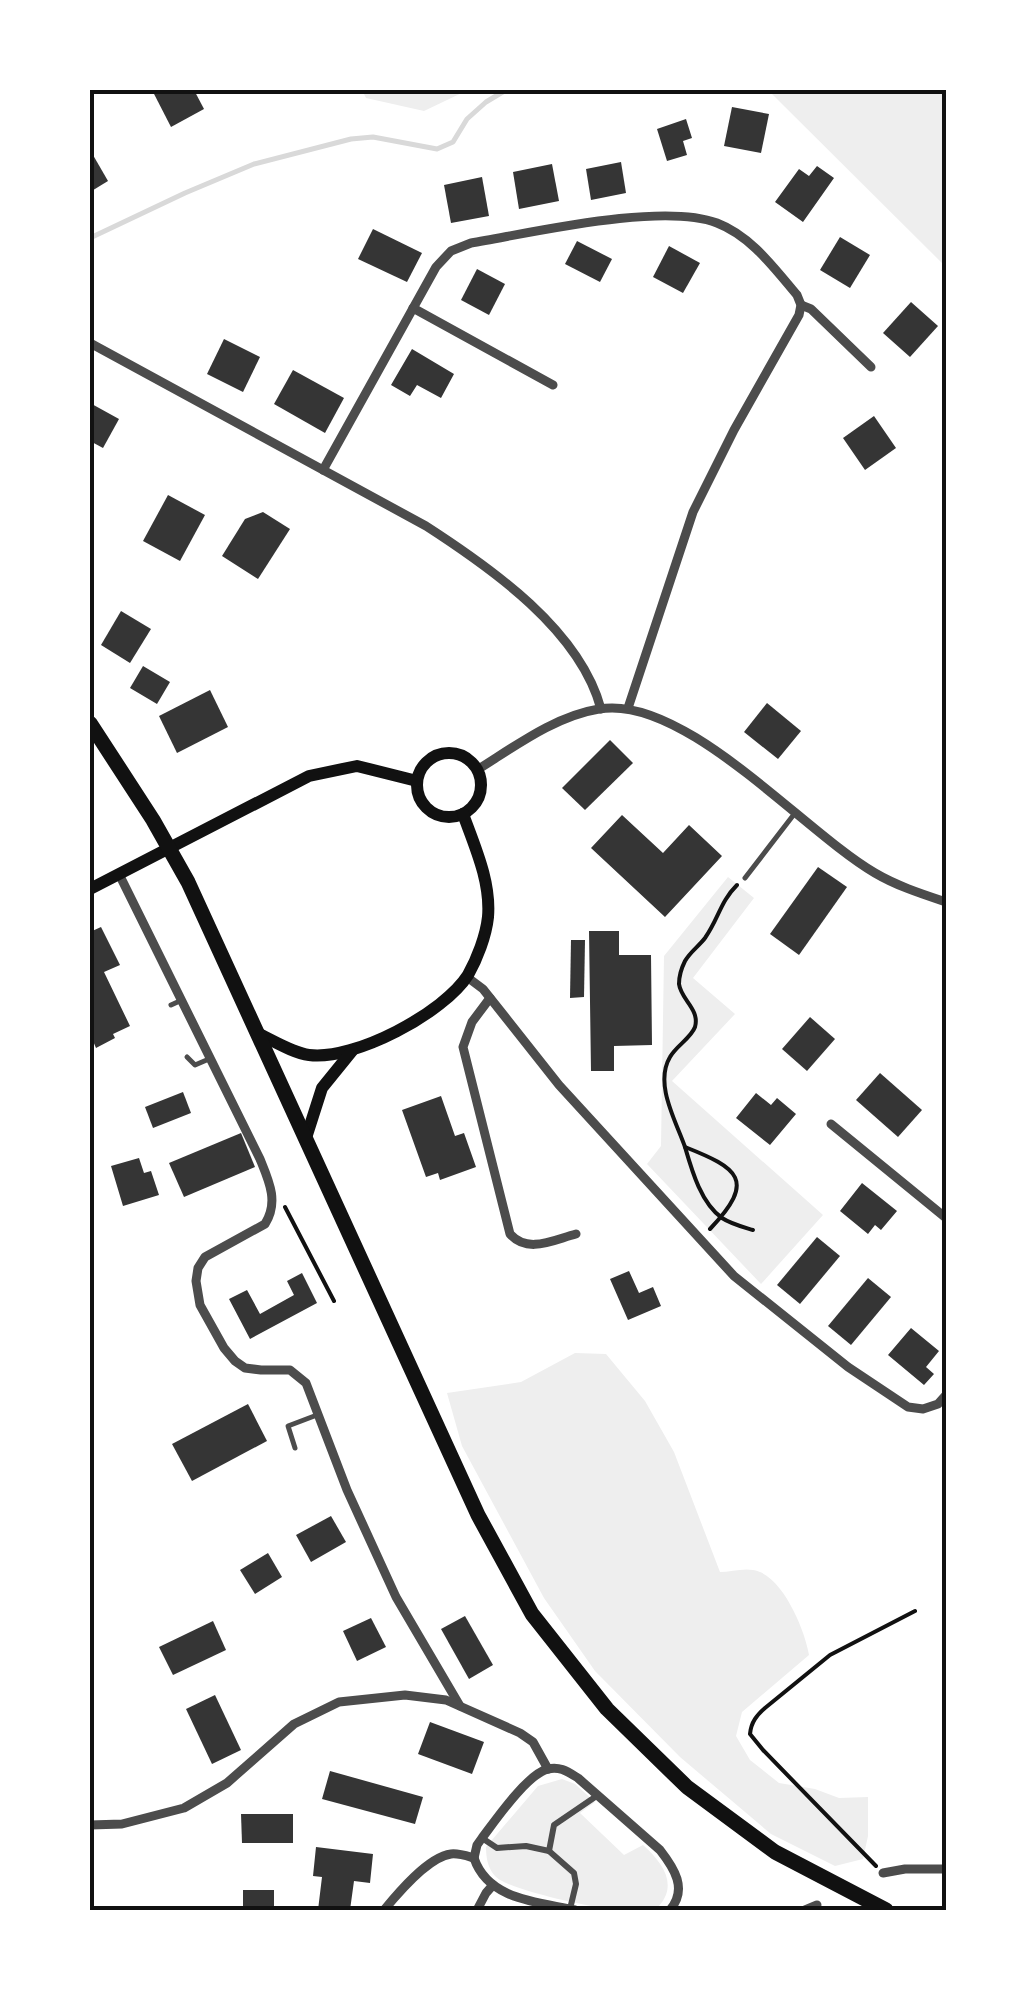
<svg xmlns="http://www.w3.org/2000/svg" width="1036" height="2000" font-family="Barlow,sans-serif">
<rect width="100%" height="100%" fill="#fff"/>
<g fill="#eee">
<polygon points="362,90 468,90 424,111 366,98"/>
<polygon points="768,90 946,90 946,267"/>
<polygon points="728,877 754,898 693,978 735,1014 672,1081 823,1215 761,1284 647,1164 661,1146 664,956"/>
<path d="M 575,1353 L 606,1354 L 645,1401 L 674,1452 L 720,1572 C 730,1572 743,1568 753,1570 C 782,1574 805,1630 809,1655 L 742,1712 L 736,1736 L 750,1760 L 779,1783 L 815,1789 L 839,1798 L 868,1797 L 868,1836 L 863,1859 L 835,1866 L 771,1834 L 680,1757 L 595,1671 L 544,1598 L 462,1446 L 447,1393 L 521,1382 Z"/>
<path d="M 562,1779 L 575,1784 L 595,1802 L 580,1813 L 624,1855 L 643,1845 C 664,1864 680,1887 655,1910 C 642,1910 628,1911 615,1910 C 595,1908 507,1890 495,1876 C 488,1868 486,1858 486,1847 L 538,1786 Z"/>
</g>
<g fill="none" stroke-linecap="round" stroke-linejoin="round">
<polyline stroke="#d9d9d9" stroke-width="5" points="90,238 185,193 254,164 351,139 373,137 437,149 453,142 467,119 486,102 506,90"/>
</g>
<g fill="#353535">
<polygon points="152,90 194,90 204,109 171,127"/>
<polygon points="732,107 769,114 761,153 724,146"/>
<polygon points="686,119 692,138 683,141 687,155 667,161 657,129"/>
<polygon points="93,155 108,181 90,192 90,157"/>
<polygon points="621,162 626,193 591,200 586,169"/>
<polygon points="552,164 559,201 519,209 513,172"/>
<polygon points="817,166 834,178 803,222 775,202 799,169 809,176"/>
<polygon points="482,177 489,216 451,223 444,185"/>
<polygon points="373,229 422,253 407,282 358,259"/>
<polygon points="840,237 870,255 850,288 820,270"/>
<polygon points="577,241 612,259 600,282 565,264"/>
<polygon points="669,246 700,263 683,293 653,277"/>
<polygon points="477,269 505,284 489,315 461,300"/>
<polygon points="911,302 938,326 910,357 883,333"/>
<polygon points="224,339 260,357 243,392 207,374"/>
<polygon points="412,349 454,374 441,398 417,385 410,396 391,385"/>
<polygon points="293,370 344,398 325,433 274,404"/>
<polygon points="90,403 119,419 103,448 90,441"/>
<polygon points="874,416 896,448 865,470 843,438"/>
<polygon points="168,495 205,515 180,561 143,541"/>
<polygon points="263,512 290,529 258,579 222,556 245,519"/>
<polygon points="121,611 151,629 130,663 101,645"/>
<polygon points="143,666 170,682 157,704 130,688"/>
<polygon points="210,690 228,727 177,753 159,716"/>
<polygon points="767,703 801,731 778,759 744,732"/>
<polygon points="610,740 633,763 585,810 562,788"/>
<polygon points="622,815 663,853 689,825 722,856 665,917 591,848"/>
<polygon points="818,867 847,887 799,955 770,934"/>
<polygon points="101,927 120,965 104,972 130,1026 113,1034 115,1038 96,1048 93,1041 90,1043 90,932"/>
<polygon points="589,931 619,931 619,955 651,955 652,1045 614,1046 614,1071 591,1071"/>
<polygon points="571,940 585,940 584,997 570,998"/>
<polygon points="810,1017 835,1039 807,1071 782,1049"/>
<polygon points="880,1073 922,1110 898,1137 856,1100"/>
<polygon points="183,1092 191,1113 153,1128 145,1107"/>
<polygon points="756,1093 771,1105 777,1098 796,1114 770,1145 736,1118"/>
<polygon points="441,1096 455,1136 464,1133 476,1167 440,1180 438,1173 426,1177 402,1110"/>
<polygon points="241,1133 255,1167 184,1197 169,1163"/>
<polygon points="139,1158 144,1173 151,1171 159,1195 123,1206 111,1166"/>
<polygon points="862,1183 897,1211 881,1230 875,1225 868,1234 840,1211"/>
<polygon points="817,1237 840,1256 800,1304 777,1285"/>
<polygon points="629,1271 639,1293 653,1287 661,1306 628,1320 610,1279"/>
<polygon points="302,1273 317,1303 250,1339 229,1299 247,1290 260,1314 294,1295 287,1281"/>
<polygon points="868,1278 891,1297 851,1345 828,1326"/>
<polygon points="911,1328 939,1351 926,1367 934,1374 924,1385 888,1355"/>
<polygon points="248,1404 267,1441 192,1481 172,1444"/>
<polygon points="331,1516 346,1542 311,1562 296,1535"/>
<polygon points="268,1553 282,1577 255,1594 240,1570"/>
<polygon points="465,1616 493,1665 469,1679 441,1629"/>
<polygon points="371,1618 386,1647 357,1661 343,1631"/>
<polygon points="213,1621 226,1650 173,1675 159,1647"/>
<polygon points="215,1695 241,1750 212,1764 186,1709"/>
<polygon points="430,1722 484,1742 472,1774 418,1754"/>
<polygon points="330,1771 423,1797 415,1824 322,1799"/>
<polygon points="241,1814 293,1814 293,1843 242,1843"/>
<polygon points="316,1847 373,1854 370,1883 354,1881 350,1910 318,1910 322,1877 313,1876"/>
<rect x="243" y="1890" width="31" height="20"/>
</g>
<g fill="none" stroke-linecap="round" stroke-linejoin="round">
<g stroke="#111" stroke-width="4">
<path d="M 685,1147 C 692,1171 701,1203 722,1218 C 731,1224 743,1227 753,1230"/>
<polyline points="285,1207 334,1301"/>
<path d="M 710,1229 C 757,1180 738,1168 685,1147 C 676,1121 654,1084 670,1057 C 676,1046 691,1038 695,1027 C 700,1009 681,1000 679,984 C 679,977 682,967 685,961 C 690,952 699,946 705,938 C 719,918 720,902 737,885"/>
<path d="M 876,1866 L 763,1750 L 750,1734 C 751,1722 757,1715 765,1708 L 830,1655 L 915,1611"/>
</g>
<g stroke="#4c4c4c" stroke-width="5">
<polyline points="745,878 795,813"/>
<polyline points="171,1005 182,1000"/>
<polyline points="187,1057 195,1065 209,1059"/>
<polyline points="295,1448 288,1426 317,1415"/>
</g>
<g stroke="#4c4c4c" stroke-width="6">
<polyline points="482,1838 497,1848 526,1846 549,1851 574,1873 576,1884 570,1909"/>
<polyline points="549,1851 554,1825 598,1795"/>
</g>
<g stroke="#4c4c4c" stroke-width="9">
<polyline points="801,305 811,309 871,367"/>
<polyline points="413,308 553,385"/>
<path d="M 90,343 L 426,526 C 491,568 580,630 601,709"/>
<path d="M 323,470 L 436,267 L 451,251 L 471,243 C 531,233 662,202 717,223 C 751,236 774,268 797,295 L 801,305 L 799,315 L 734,430 L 693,512 L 628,708"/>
<path d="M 477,770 C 514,747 555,716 599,709 C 684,694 803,831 875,873 C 897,886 922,894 946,902"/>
<path d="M 119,874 L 260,1159 C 269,1181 279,1202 265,1224 L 205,1257 L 198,1268 L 196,1281 L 200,1305 L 224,1348 L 235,1361 L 245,1368 L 261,1370 L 290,1370 L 306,1383 L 347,1490 L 396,1597 L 460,1706"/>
<polyline points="467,977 483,989 559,1085 734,1276 848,1367 908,1407 923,1409 938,1404 946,1395"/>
<path d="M 490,998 L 472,1022 L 463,1047 L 510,1234 C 528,1254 553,1240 576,1234"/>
<polyline points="831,1124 946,1218"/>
<polyline points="90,1825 122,1824 184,1808 227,1783 294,1724 339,1702 405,1695 446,1700 520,1733 533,1742 548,1769"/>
<path d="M 474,1858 L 477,1845 L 482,1838 C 495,1821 527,1774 548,1769 C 560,1766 568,1772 578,1778 L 660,1850 C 674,1868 688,1889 670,1910"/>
<path d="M 474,1858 C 488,1900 538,1902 575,1910"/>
<polyline points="883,1873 905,1869 946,1869"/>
<path d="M 384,1910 C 398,1893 428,1857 451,1854 C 458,1853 467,1856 474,1858"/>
<polyline points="477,1910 486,1893 493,1885"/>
<polyline points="805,1910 817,1905"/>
</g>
<g stroke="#111" stroke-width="12">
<circle cx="449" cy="785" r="32"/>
<polyline points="90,889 309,776 357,766 417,781"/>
<path d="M 259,1034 C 274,1041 293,1053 309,1055 C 354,1061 444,1013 468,975 C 477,959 486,936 488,917 C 491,882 475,847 463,814"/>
<polyline points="306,1138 322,1088 352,1051"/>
</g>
<polyline stroke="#111" stroke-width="15" points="90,723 153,820 188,882 478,1515 532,1614 607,1709 687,1787 775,1852 886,1910"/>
</g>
<rect width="1036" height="2000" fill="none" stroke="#ffffff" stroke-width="185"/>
<rect x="92" y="92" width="852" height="1816" fill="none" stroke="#111" stroke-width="4"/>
</svg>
